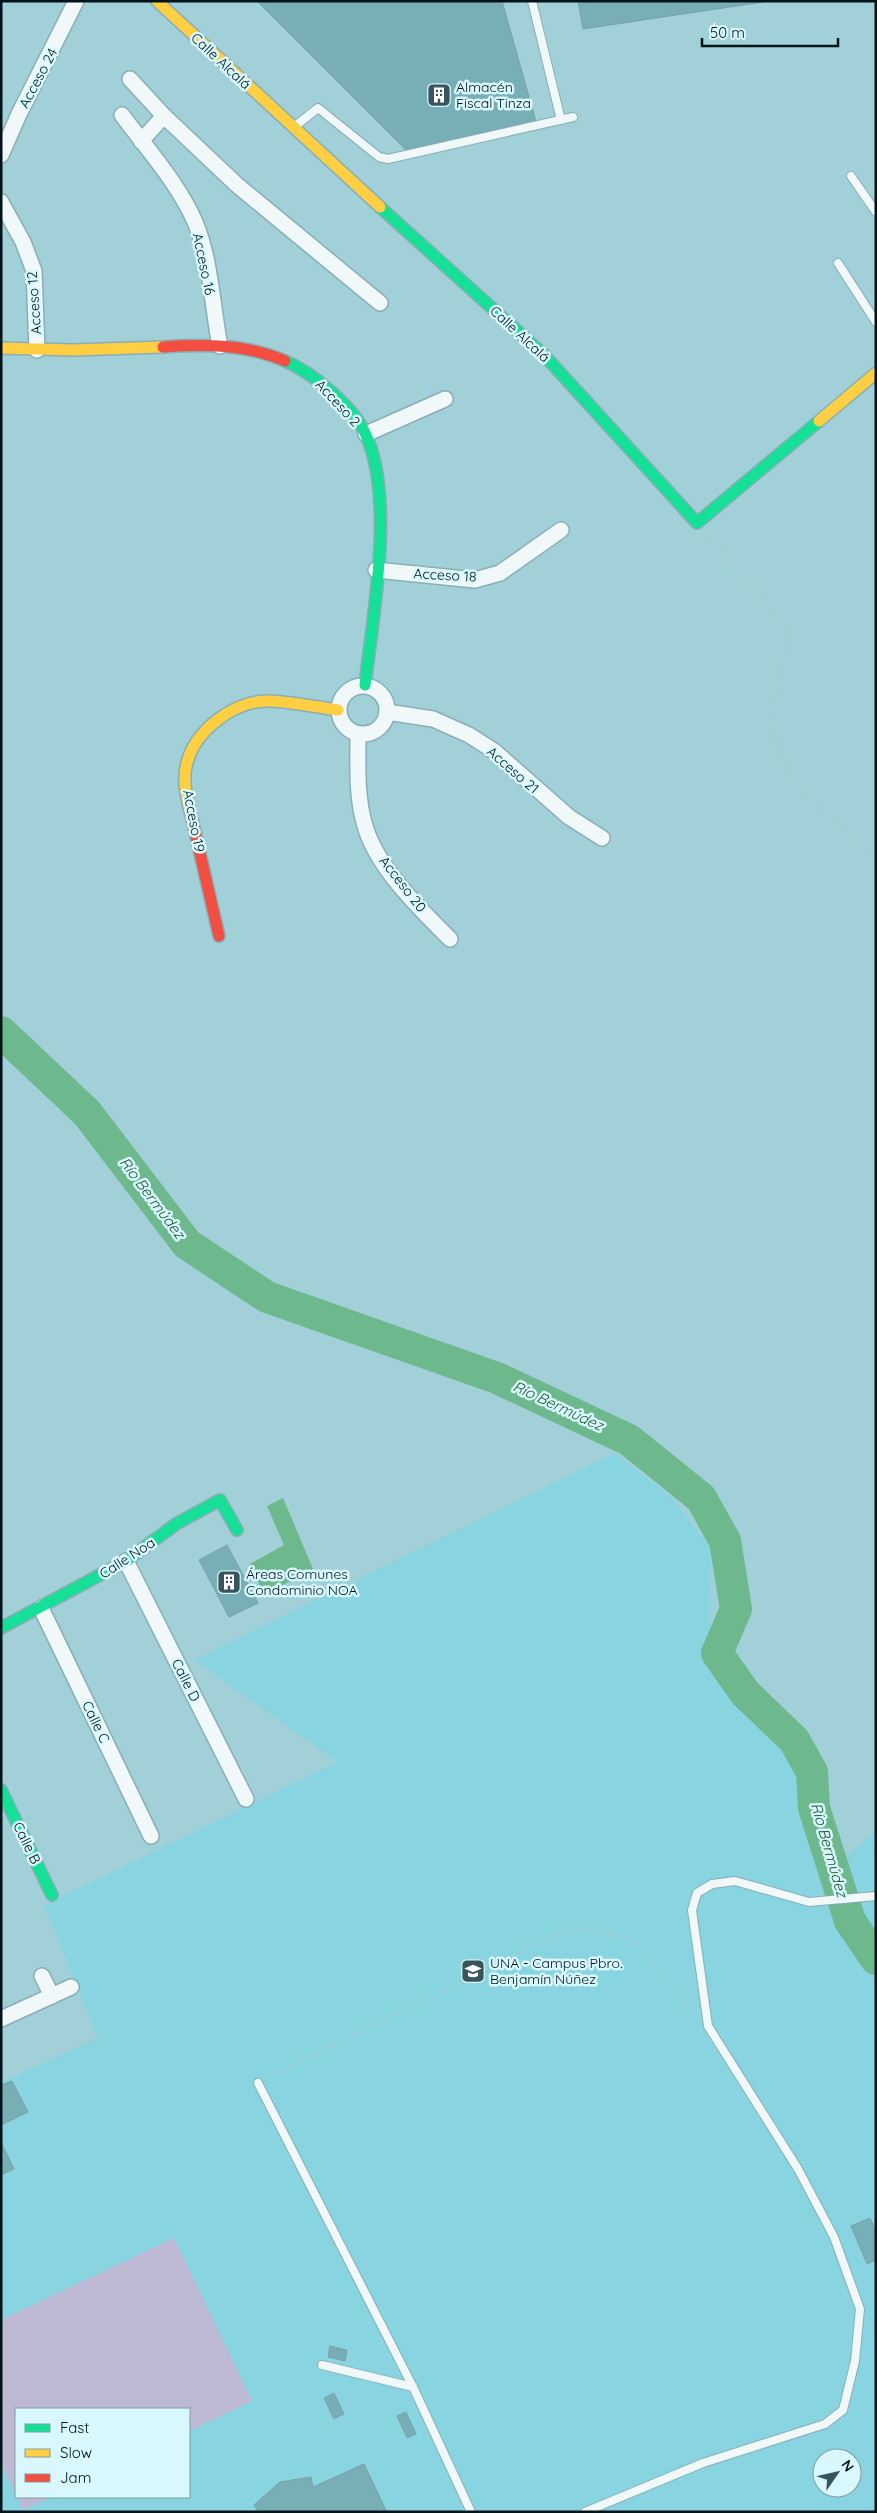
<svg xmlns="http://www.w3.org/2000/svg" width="877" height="2513" font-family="Quicksand,sans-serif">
<rect width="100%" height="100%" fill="#a1d0d8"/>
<path fill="#89d4e1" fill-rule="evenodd" d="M 614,1453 L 668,1494 L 711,1548 L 710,1656 L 737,1694 L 789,1745 L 802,1774 L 801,1815 L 824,1877 L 876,1831 L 876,2512 L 1,2512 L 1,2083 L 98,2038 L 44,1905 L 338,1762 L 194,1660 ZM 16,2409 L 189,2409 L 189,2497 L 16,2497 ZM 822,2458 L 852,2458 L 852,2488 L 822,2488 Z"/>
<g fill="#bdb8d3">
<polygon points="174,2238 252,2401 189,2431 189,2409 16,2409 16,2495 1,2464 1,2320"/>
<polygon points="17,2497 51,2497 23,2510"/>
</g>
<polygon fill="#6db88d" points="283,1498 313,1569 264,1595 250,1564 284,1545 267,1506"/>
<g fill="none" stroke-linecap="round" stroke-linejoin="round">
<polyline stroke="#6db88d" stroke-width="32" points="1,1032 87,1113 187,1244 267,1297 497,1378 629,1440 701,1498 725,1541 736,1609 717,1653 745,1693 794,1740 812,1772 814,1808 850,1921 876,1959"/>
</g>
<g fill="#78aeb6" stroke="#7aa1a8">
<polygon points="257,1 502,1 537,125 409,153"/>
<polygon points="578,1 763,1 763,2 583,29"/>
<polygon points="227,1545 258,1603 229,1617 199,1560"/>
<polygon points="12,2081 28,2112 1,2125 1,2085"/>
<polygon points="1,2142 14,2169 1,2175"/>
<polygon points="870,2218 876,2231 876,2260 867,2264 851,2226"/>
<polygon points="330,2346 347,2350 345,2361 328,2357"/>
<polygon points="334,2393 344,2414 334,2419 324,2398"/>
<polygon points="406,2412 416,2434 407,2438 397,2416"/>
<polygon points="364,2464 386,2510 382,2512 259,2512 254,2505 280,2482 311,2477 313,2487"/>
</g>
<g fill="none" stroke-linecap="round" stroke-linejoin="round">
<g stroke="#89aeb5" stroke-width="10">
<g id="lane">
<polyline points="532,1 561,120"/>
<polyline points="294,127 318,108 379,157 388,159 573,117"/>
<polyline points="851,176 876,212"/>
<polyline points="838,263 876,322"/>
<polyline points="258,2083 413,2387 471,2512"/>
<polyline points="322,2365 413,2387"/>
<polyline points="585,2512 703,2463 825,2424 843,2410 855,2361 860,2309 834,2237 798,2169 708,2026 692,1910 697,1893 712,1884 735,1881 809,1902 876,1896"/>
</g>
</g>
<g stroke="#89aeb5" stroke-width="18">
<g id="street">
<polyline points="130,79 164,116 237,185 380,303"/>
<path d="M 122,115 C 147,149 178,183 195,222 C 211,260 212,305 220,346"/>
<polyline points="141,141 164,116"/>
<polyline points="1,155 19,114 76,1"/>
<polyline points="1,202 23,242 34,271 37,350"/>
<polyline points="366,434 445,399"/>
<polyline points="376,570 475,580 500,573 561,530"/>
<circle cx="363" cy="710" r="24"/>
<polyline points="387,712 433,719 469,735 494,751 569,817 602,838"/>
<path d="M 358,734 C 358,765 356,796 365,826 C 377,868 420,909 450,939"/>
<polyline points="126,1561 246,1799"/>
<polyline points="41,1608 151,1836"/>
<polyline points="42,1976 52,1996"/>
<polyline points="1,2019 71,1987"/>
</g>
</g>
<g stroke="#89aeb5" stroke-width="14">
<g id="fast">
<polyline points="380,207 544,355 697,523 819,421"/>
<path d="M 285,361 C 313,373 354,407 366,435 C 395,500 373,615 365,685"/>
<polyline points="1,1628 126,1561 176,1524 220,1500 237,1530"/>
<polyline points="1,1790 52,1895"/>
</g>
</g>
<g stroke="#89aeb5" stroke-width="14">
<g id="slow">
<polyline points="157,1 380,207"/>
<polyline points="1,348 73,350 163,347"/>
<polyline points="819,421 876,373"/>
<path d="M 193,823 C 189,806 182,785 186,767 C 193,731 234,700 270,701 C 292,702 316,707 338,710"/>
</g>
</g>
<g stroke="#89aeb5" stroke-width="14">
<g id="jam">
<path d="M 163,347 C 205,344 247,344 285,361"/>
<polyline points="193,823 219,936"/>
</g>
</g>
<g stroke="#b8c5c8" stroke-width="3" stroke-dasharray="1 4" stroke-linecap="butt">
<path d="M 710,538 L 764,598 L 789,634 C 784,658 777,684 774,709 C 766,773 832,820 876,857"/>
<polyline points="267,2078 560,1933 587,1929 611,1933 635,1943 693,2012"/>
</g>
<use href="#lane" stroke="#f1f8f9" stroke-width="8"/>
<use href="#street" stroke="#f1f8f9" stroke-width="15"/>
<use href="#fast" stroke="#16e098" stroke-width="11"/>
<use href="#slow" stroke="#ffcf43" stroke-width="11"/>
<use href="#jam" stroke="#f24e42" stroke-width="11"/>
</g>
<defs>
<g id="building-square" transform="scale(1.25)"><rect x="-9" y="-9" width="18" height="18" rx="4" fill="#38555b" stroke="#d8f8fd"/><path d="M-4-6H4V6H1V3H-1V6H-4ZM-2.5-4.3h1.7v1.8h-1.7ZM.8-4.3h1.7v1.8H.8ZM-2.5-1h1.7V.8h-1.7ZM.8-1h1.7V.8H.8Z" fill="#fff"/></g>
<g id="university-square" transform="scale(1.25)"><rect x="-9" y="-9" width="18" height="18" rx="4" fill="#38555b" stroke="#d8f8fd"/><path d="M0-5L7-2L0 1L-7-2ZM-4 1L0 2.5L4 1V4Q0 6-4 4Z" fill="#fff"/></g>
</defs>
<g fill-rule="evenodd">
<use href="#building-square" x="439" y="95"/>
<use href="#building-square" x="229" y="1582"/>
<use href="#university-square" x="473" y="1971"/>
</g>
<g text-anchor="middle" stroke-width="5" stroke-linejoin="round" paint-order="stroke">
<g font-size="14" fill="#001318" stroke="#d8f8fd">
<text transform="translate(221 61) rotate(43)" y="5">Calle Alcalá</text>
<text transform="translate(38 78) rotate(-62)" y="5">Acceso 24</text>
<text transform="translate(204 264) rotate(78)" y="5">Acceso 16</text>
<text transform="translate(34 303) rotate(-94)" y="5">Acceso 12</text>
<text transform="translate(520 334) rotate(43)" y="5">Calle Alcalá</text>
<text transform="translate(338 403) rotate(47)" y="5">Acceso 2</text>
<text transform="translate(445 575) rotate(3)" y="5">Acceso 18</text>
<text transform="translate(513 770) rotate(41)" y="5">Acceso 21</text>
<text transform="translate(194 821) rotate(79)" y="5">Acceso 19</text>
<text transform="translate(403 884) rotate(52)" y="5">Acceso 20</text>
<text transform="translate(127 1558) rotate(-33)" y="5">Calle Noa</text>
<text transform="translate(186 1680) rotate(63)" y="5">Calle D</text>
<text transform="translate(96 1722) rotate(64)" y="5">Calle C</text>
<text transform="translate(27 1843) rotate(64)" y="5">Calle B</text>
</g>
<g font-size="14" fill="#001318" stroke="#d8f8fd" text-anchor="start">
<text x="456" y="92">Almacén<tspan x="456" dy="16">Fiscal Tinza</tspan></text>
<text x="246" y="1579">Áreas Comunes<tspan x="246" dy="16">Condominio NOA</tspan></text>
<text x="490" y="1968">UNA - Campus Pbro.<tspan x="490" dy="16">Benjamín Núñez</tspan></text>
</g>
<g font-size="15" font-style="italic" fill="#1b592e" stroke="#d8f8fd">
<text transform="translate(152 1198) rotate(53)" y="5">Río Bermúdez</text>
<text transform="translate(558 1406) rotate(25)" y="5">Río Bermúdez</text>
<text transform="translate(829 1850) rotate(74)" y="5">Río Bermúdez</text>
</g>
</g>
<rect width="877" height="2513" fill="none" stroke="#001318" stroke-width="5"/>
<rect x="15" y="2408" width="175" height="90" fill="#d8f8fd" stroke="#829ca1"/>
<rect x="25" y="2424" width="25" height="8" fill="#16e098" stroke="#829ca1"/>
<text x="60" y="2433" font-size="15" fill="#001318">Fast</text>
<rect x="25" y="2449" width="25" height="8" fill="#ffcf43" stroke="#829ca1"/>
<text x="60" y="2458" font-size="15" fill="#001318">Slow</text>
<rect x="25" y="2474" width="25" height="8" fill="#f24e42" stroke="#829ca1"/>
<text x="60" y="2483" font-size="15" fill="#001318">Jam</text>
<g transform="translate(837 2473) rotate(56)"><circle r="24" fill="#d8f8fd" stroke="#829ca1"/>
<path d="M0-4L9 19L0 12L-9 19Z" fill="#38555b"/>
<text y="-8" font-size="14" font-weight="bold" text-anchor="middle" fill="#001318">N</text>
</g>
<path d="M702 38v8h136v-8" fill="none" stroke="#001318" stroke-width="2.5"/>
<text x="710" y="38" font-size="15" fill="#001318" stroke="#d8f8fd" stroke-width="4" paint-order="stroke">50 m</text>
</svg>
